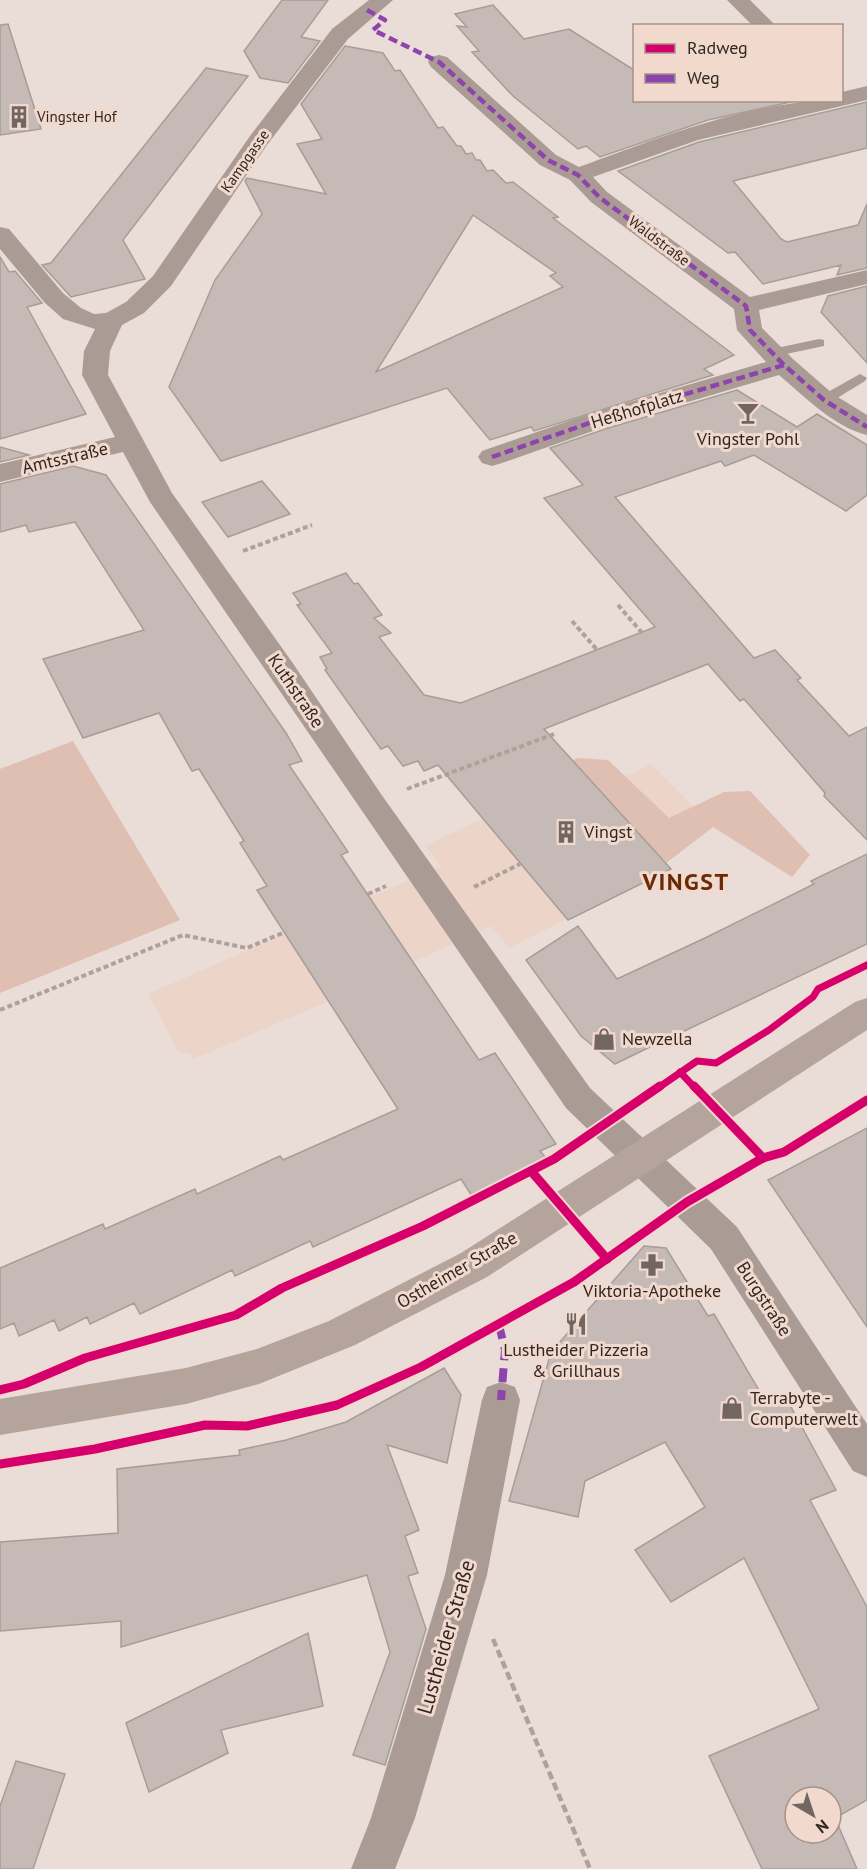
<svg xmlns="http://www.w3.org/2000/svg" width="867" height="1869" font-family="'PT Sans',sans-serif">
<rect width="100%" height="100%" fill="#eadcd6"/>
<polygon fill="#ecd4c9" points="651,764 704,817 658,873 509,948 491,926 329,1001 193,1059 190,1053 181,1053 177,1049 155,1007 148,994 441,866 425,846 570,776 600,790"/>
<g fill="#dfbfb2">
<polygon points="73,741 180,920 0,993 0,769"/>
<polygon points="577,758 608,760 669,818 724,792 750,791 810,855 792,877 713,827 661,867 567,764"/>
</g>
<g fill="#c5bab6" stroke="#a79d98" stroke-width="1.5" fill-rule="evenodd">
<polygon points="282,0 328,0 301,37 320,41 288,83 260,78 244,51"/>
<polygon points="493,5 524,39 569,29 634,70 634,100 800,100 708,120 600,157 586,146 578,149 513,96 472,52 479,51 457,26 467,27 455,14"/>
<polygon points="8,24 41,129 0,135 0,25"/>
<path d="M 345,46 L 383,53 L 395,71 L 400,70 L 438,128 L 443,127 L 457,146 L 461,146 L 466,154 L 472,153 L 476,160 L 480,160 L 487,171 L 493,170 L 506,183 L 513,182 L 558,217 L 553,218 L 734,355 L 704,369 L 713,375 L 534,431 L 531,427 L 490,440 L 447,388 L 221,461 L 169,387 L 215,280 L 262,214 L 245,181 L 247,178 L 326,194 L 297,144 L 322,139 L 301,104 ZM 473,215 L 556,273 L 550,276 L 563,287 L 376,372 Z"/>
<polygon points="206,68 248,76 123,240 145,279 71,297 42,265 51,263"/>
<polygon points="867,102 867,148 733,181 781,239 787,242 858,225 867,204 867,268 837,275 841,265 763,284 735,252 728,253 618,171 699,142"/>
<polygon points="0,257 9,272 15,271 42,303 27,307 86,414 0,439"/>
<polygon points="867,286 867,363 821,312 828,296"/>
<polygon points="737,390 797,427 817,414 867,445 867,495 846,511 754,455 725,466 721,461 615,497 754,658 775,650 801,678 797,680 849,736 867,727 867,840 824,796 825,793 744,699 740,701 708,664 544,729 671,869 568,920 438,765 424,771 418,761 403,766 388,746 381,749 325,670 327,669 320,657 332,653 297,605 301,604 293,593 346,573 354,584 358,583 382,615 374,618 391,633 379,637 424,695 461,703 655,627 544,498 583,485 550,448 608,428"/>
<polygon points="0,447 29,455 0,462"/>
<polygon points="73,466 106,475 286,733 302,761 289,765 348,852 341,855 413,962 479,1060 495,1053 556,1144 540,1151 546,1158 472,1196 461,1179 313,1247 310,1241 235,1276 232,1270 140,1314 134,1303 90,1324 87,1317 59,1331 54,1320 19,1336 14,1323 0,1329 0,1268 103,1224 105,1229 195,1189 197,1194 280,1156 283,1160 398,1109 257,890 267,886 240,843 244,841 199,769 192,771 159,713 83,738 43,659 144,630 75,522 29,532 26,525 0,532 0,484"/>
<polygon points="262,481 290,514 228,537 202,502"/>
<polygon points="867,854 867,944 678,1034 678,1044 658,1043 615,1064 581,1036 526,960 578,926 617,979 705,938 814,884 811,881"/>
<polygon points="867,1128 867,1327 768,1180"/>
<path d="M 644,1246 L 666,1248 L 708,1316 L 714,1314 L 766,1402 L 784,1394 L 836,1490 L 810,1500 L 867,1607 L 867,1800 L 835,1818 L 857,1869 L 762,1869 L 709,1756 L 819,1709 L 744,1558 L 671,1602 L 635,1550 L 705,1507 L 665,1442 L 585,1481 L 578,1517 L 509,1501 L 551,1352 ZM 795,1797 L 831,1797 L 831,1833 L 795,1833 Z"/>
<polygon points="444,1368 461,1395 447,1463 387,1445 419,1530 405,1536 418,1573 408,1576 426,1629 385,1765 353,1755 390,1652 367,1575 121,1647 121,1621 0,1631 0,1542 118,1533 117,1469 240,1455 239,1450 286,1440 346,1422"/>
<polygon points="308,1633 323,1706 221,1730 228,1753 149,1792 126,1723"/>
<polygon points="16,1761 65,1774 33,1869 0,1869 0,1806"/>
</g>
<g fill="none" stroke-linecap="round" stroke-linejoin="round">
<g stroke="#aea09b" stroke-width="4" stroke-dasharray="5 3" stroke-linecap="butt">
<polyline points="243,551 312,525"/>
<polyline points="618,605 643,634"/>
<polyline points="572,621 598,651"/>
<polyline points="407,789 557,733"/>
<polyline points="474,887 520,864"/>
<polyline points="368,894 386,886"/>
<polyline points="0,1010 183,935 247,948 285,932"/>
</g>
<polyline stroke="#aea09b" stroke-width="4.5" stroke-dasharray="8 4" stroke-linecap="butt" points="493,1639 590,1869"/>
<g fill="#ab9b95" fill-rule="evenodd">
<polygon points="819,339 824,340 824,346 772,357 765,353 767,350"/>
<polygon points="860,374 867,378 865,381 829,403 819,403 817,400 819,397"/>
</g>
<g fill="#ab9b95" fill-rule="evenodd">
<polygon points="369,0 393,0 348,39 267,145 171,286 144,313 122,325 110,351 108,375 172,493 292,662 381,794 590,1088 737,1227 867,1424 867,1477 853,1471 711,1249 566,1108 150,502 123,452 0,482 0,464 115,437 82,375 84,351 95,329 63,319 45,303 0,249 0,227 9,229 63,293 81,308 94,314 106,313 126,302 153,276 250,136 332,29"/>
<polygon points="727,0 750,0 776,26 753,26"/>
<path d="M 439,55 L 447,57 L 556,155 L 579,167 C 662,137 753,100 842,100 L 842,92 L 867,86 L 867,100 L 698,140 L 593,177 L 607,192 L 750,297 L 867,270 L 867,284 L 759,310 L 762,328 L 793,359 L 833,394 L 867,415 L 867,435 C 834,427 805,397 779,375 L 607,426 L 502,463 L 492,466 L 482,463 L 478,457 L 482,451 L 589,414 L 766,362 L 737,330 L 734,309 L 591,202 L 570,180 L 540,165 L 431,67 L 428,62 L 431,57 Z"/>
<polygon points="501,1382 515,1387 520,1400 487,1575 415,1818 395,1869 351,1869 371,1818 445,1575 482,1400 487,1387"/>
</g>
<polygon fill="#b4a49c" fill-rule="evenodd" points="867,998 867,1030 487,1277 355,1345 259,1384 186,1404 0,1435 0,1399 186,1368 257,1349 329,1321 461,1253 855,1002"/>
<g stroke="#8e44ad" stroke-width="4.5" stroke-dasharray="9 4.5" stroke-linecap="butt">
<polyline points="367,10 385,20 373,30 439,62 548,160 578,175 599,197 746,306 750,330 784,365 824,400 867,427"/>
<polyline points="492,457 598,420 784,365"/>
</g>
<polyline stroke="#8e44ad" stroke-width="8" stroke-dasharray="14 8" stroke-linecap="butt" points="499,1325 505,1350 501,1400"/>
<g stroke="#f2d9ce" stroke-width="10">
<g id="cycleway-far1">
<polyline points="680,1072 695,1088"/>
<polyline points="658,1088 697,1061 716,1063 769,1030 813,997 818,989 867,965"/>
</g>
</g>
<g stroke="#f2d9ce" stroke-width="13">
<g id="cycleway">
<polyline points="694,1086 763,1158"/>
<polyline points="531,1171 607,1259"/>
<polyline points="0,1390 24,1384 85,1358 236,1315 282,1288 423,1226 554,1159 660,1086"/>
<polyline points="0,1464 95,1449 205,1425 247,1426 337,1405 421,1367 574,1282 687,1202 763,1158 784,1152 867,1100"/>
</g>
</g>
<use href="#cycleway-far1" stroke="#d6006c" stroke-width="7"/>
<use href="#cycleway" stroke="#d6006c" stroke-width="9"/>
</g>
<defs>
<g id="building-bare" transform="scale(1.8)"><path d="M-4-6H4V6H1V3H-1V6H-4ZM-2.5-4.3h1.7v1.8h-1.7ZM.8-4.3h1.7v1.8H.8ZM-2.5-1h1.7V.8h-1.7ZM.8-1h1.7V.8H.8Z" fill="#716661" stroke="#f2d9ce" stroke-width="2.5" paint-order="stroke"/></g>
<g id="bar-bare" transform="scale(1.8)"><path d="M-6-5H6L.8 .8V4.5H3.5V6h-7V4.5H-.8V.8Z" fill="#716661" stroke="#f2d9ce" stroke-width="2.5" paint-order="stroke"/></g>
<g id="shop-bare" transform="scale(1.8)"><path d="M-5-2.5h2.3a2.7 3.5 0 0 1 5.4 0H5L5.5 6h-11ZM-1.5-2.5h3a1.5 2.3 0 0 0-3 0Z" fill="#716661" stroke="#f2d9ce" stroke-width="2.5" paint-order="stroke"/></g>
<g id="pharmacy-bare" transform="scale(1.8)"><path d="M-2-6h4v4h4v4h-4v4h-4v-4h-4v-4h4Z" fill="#716661" stroke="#f2d9ce" stroke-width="2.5" paint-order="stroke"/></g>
<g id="restaurant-bare" transform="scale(1.8)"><path d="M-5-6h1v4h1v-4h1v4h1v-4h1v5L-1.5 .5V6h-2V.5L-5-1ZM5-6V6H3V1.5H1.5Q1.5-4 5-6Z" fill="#716661" stroke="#f2d9ce" stroke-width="2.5" paint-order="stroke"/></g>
</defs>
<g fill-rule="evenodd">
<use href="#building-bare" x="19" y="117"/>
<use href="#bar-bare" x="748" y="413"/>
<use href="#building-bare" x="566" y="832"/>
<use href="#shop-bare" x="604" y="1039"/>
<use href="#pharmacy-bare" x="652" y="1265"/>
<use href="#restaurant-bare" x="576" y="1324"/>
<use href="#shop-bare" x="732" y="1408"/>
</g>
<g text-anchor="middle" stroke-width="6" stroke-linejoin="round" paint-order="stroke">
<g font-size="15" fill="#302722" stroke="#f2d9ce" text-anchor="start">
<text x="37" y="122">Vingster Hof</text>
</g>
<g font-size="15" fill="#302722" stroke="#f2d9ce">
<text transform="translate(245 161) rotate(-55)" y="5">Kampgasse</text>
<text transform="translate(659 241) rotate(37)" y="5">Waldstraße</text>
</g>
<g font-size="18" fill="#302722" stroke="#f2d9ce">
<text transform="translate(637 409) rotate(-17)" y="6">Heßhofplatz</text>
<text transform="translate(65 458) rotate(-13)" y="6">Amtsstraße</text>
<text transform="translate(296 691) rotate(56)" y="6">Kuthstraße</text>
<text transform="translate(457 1270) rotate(-30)" y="6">Ostheimer Straße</text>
<text transform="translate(764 1299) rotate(57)" y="6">Burgstraße</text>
</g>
<g font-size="18" fill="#302722" stroke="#f2d9ce">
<text x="748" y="445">Vingster Pohl</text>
<text x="584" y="838" text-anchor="start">Vingst</text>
<text x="622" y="1045" text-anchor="start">Newzella</text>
<text x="652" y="1297">Viktoria-Apotheke</text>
<text x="576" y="1356">Lustheider Pizzeria<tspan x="576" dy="21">&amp; Grillhaus</tspan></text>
<text x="750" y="1404" text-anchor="start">Terrabyte -<tspan x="750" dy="21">Computerwelt</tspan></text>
</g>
<g font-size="21" fill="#302722" stroke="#f2d9ce">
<text transform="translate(446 1637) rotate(-74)" y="7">Lustheider Straße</text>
</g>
<g font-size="24" font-weight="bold" letter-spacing="1.5" fill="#692b07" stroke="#f2d9ce">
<text x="686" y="890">VINGST</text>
</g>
</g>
<rect x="633" y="24" width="210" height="78" fill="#f2d9ce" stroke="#a49289" stroke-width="1.5"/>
<rect x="645" y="44" width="30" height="9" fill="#d6006c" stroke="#a49289" stroke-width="1.5"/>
<text x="687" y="54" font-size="18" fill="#302722">Radweg</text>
<rect x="645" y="74" width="30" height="9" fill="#8e44ad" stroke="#a49289" stroke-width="1.5"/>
<text x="687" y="84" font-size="18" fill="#302722">Weg</text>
<g transform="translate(813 1815) rotate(141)"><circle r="28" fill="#f2d9ce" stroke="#a49289" stroke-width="1.5"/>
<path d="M0-4.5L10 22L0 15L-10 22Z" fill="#716661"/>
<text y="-9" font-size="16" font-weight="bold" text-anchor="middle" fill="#302722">N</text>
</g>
</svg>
